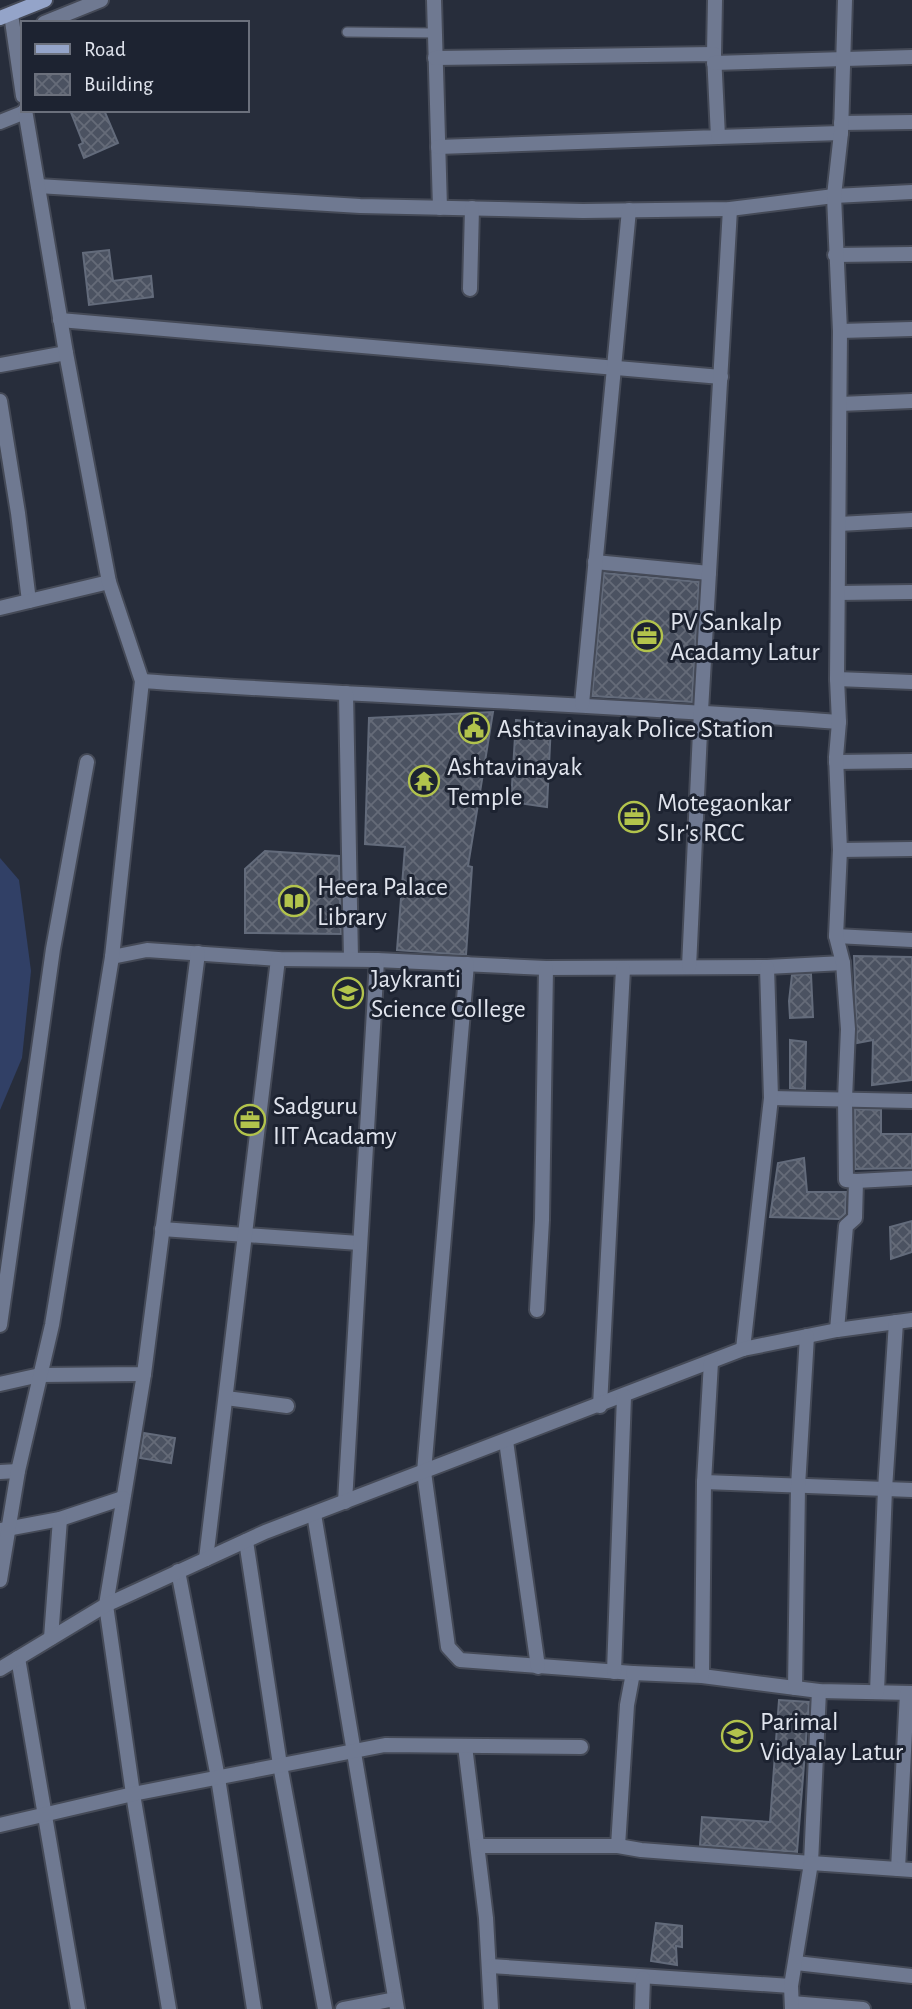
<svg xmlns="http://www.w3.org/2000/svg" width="912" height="2009" font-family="'Alegreya Sans',sans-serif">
<defs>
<pattern id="building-cross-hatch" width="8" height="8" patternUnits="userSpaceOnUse" patternTransform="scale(1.75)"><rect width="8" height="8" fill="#4b5261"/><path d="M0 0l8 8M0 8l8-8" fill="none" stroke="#656b78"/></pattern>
</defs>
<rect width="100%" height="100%" fill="#272d3b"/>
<polygon fill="#314066" points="0,858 19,880 31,971 22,1058 0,1110"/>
<g fill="url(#building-cross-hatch)" stroke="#636b7b" stroke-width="2">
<polygon points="70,110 104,110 118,143 84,158 79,145 83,143"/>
<polygon points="109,250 113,281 151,276 153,297 89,305 83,253"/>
<polygon points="604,573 699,582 692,702 592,696"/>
<polygon points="493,712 468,866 472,867 466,955 397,950 405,847 365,844 369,718"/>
<polygon points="516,720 551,724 547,807 511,802"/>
<polygon points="265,851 339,856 341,934 245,933 245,869"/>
<polygon points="854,956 912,957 912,1080 872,1085 873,1040 857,1043"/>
<polygon points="811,974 813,1017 790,1018 789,1001 792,975"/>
<polygon points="790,1040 806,1042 805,1089 790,1088"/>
<polygon points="855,1109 881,1110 881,1134 912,1134 912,1168 855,1169"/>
<polygon points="804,1158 807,1192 846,1192 845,1214 839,1219 770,1217 778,1163"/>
<polygon points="912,1221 912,1252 891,1259 890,1227"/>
<polygon points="144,1433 175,1438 171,1463 140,1458"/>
<polygon points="779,1700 809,1702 797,1852 700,1845 702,1817 770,1822"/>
<polygon points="656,1923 682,1926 682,1947 676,1946 677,1965 651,1961"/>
</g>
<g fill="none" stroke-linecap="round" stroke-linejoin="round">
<g stroke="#454a57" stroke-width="12">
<polyline id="lane" points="347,32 435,33"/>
</g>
<g stroke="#454a57" stroke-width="18">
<g id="street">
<polyline points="434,0 440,208"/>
<polyline points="11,14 23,96"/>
<polyline points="44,23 101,0"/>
<polyline points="714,54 715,0"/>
<polyline points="435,58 714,54 718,137 438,147"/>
<polyline points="714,63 912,57"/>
<polyline points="0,122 25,112"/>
<polyline points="841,123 912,122"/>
<polyline points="718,137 841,133"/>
<polyline points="38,186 360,206 583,211 730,209 834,196 912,192"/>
<polyline points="835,255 912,254"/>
<polyline points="470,289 472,208"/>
<polyline points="60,320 721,377"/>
<polyline points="840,331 912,329"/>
<polyline points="0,365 66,353"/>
<polyline points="0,401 18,513 29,601"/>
<polyline points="840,404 912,401"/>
<polyline points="839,524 912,520"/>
<polyline points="595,562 709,573"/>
<polyline points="838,593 912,592"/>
<polyline points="0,608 109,582"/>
<polyline points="837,679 912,682"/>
<path d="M 142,681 C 374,697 607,704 839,722"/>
<polyline points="346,693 351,959"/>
<polyline points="582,704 629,210"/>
<polyline points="836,762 912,761"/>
<polyline points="840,850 912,849"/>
<polyline points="836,936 912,940"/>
<polyline points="112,957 147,950 278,959 377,960 546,968 767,967 843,963"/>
<polyline points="467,964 424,1472 448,1647 460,1660 633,1673 627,1705 618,1846"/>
<polyline points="689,967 701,711 730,209"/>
<polyline points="771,1098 912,1101"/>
<polyline points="856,1181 912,1178"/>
<polyline points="162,1229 359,1243"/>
<polyline points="537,1310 542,1220 546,968"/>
<polyline points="0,1325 53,949 87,762"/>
<polyline points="837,1330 846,1226 855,1218 856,1181 846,1180 845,1099 848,1029 843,963 836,936 840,850 836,757 839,722 837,679 840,331 834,196 841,133 845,0"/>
<polyline points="743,1349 771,1098 767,967"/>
<polyline points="144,1374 106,1605 133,1794 169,2009"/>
<polyline points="0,1384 40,1375 144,1374 198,953"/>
<polyline points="226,1398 287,1406"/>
<polyline points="600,1406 623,969"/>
<polyline points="506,1441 538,1667"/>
<polyline points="0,1472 18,1471"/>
<polyline points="704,1482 912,1490"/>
<polyline points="345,1502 377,960"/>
<polyline points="314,1514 397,2009"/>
<polyline points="1,1530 60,1519 123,1498"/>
<polyline points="246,1541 280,1765 325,2009"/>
<polyline points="206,1559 278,959"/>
<polyline points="178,1571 218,1778 254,2009"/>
<polyline points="0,1580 18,1471 52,1325 112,957 142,681 109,582 66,353 25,110"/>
<polyline points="51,1638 60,1519"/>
<polyline points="18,1658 78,2009"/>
<polyline points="0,1669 106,1605 265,1532 743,1349 837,1330 912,1320"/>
<polyline points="614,1672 624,1396"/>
<polyline points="633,1673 702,1676 819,1691 912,1693"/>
<polyline points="702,1676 704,1482 711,1362"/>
<polyline points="795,1688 798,1486 807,1336"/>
<polyline points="877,1692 885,1489 896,1322"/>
<polyline points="465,1746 486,1918 491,2009"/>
<polyline points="0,1825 133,1794 385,1745 581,1747"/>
<polyline points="478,1846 618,1846 641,1850 811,1863 819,1691"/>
<polyline points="898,1869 907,1693"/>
<polyline points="796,1963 912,1976"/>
<polyline points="490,1966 791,1986"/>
<polyline points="792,2003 863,2009"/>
<polyline points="343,2009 395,1999"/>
<polyline points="642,2009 643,1978"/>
<polyline points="792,2009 791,1986 811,1863 912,1870"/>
</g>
</g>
<g stroke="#454a57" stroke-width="18">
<polyline id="secondary" points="0,18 45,0"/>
</g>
<use href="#lane" stroke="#6f7991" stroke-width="9"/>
<use href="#street" stroke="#6f7991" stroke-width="14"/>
<use href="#secondary" stroke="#94a4c9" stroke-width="14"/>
</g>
<defs>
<g id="office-ring" transform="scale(1.575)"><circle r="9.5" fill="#1d2331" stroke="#b2c34c" stroke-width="1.5"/><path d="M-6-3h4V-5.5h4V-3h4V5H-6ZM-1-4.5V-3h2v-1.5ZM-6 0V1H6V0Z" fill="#b2c34c"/></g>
<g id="civic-ring" transform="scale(1.575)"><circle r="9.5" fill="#1d2331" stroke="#b2c34c" stroke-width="1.5"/><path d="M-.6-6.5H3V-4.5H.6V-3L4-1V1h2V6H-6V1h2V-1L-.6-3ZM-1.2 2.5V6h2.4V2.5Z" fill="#b2c34c"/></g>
<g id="temple-ring" transform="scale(1.575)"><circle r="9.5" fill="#1d2331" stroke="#b2c34c" stroke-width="1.5"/><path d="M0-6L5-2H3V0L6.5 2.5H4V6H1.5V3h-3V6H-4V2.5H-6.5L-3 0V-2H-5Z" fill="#b2c34c"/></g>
<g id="library-ring" transform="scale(1.575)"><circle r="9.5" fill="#1d2331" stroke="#b2c34c" stroke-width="1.5"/><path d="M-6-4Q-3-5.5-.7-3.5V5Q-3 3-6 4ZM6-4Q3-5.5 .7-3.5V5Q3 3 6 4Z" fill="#b2c34c"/></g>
<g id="university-ring" transform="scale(1.575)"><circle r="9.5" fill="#1d2331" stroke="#b2c34c" stroke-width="1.5"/><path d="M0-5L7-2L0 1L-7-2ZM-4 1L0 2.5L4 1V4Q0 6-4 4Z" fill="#b2c34c"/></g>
<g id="school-ring" transform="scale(1.575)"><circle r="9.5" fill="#1d2331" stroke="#b2c34c" stroke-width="1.5"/><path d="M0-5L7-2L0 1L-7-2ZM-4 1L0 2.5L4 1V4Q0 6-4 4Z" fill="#b2c34c"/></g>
</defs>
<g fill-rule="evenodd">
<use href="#office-ring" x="647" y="636"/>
<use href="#civic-ring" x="474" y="728"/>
<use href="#temple-ring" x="424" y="781"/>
<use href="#office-ring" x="634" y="817"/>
<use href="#library-ring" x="294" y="901"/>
<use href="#university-ring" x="348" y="993"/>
<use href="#office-ring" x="250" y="1120"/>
<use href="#school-ring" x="737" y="1736"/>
</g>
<g text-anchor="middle" stroke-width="6" stroke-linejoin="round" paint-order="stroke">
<g font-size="26" fill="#e0e4ed" stroke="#1d2331" text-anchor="start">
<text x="670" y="630">PV Sankalp<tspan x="670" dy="30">Acadamy Latur</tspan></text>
<text x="497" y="737">Ashtavinayak Police Station</text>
<text x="447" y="775">Ashtavinayak<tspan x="447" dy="30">Temple</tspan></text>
<text x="657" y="811">Motegaonkar<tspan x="657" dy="30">SIr's RCC</tspan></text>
<text x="317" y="895">Heera Palace<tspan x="317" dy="30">Library</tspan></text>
<text x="371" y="987">Jaykranti<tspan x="371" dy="30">Science College</tspan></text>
<text x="273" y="1114">Sadguru<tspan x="273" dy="30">IIT Acadamy</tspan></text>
<text x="760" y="1730">Parimal<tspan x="760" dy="30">Vidyalay Latur</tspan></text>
</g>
</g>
<rect x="21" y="21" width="228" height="91" fill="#1d2331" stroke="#6b707c" stroke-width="2"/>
<rect x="35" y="44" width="35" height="10" fill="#94a4c9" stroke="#6b707c" stroke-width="2"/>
<text x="84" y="56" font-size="21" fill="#e0e4ed">Road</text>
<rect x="35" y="74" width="35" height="21" fill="url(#building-cross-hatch)" stroke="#6b707c" stroke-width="2"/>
<text x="84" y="91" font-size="21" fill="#e0e4ed">Building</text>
</svg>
